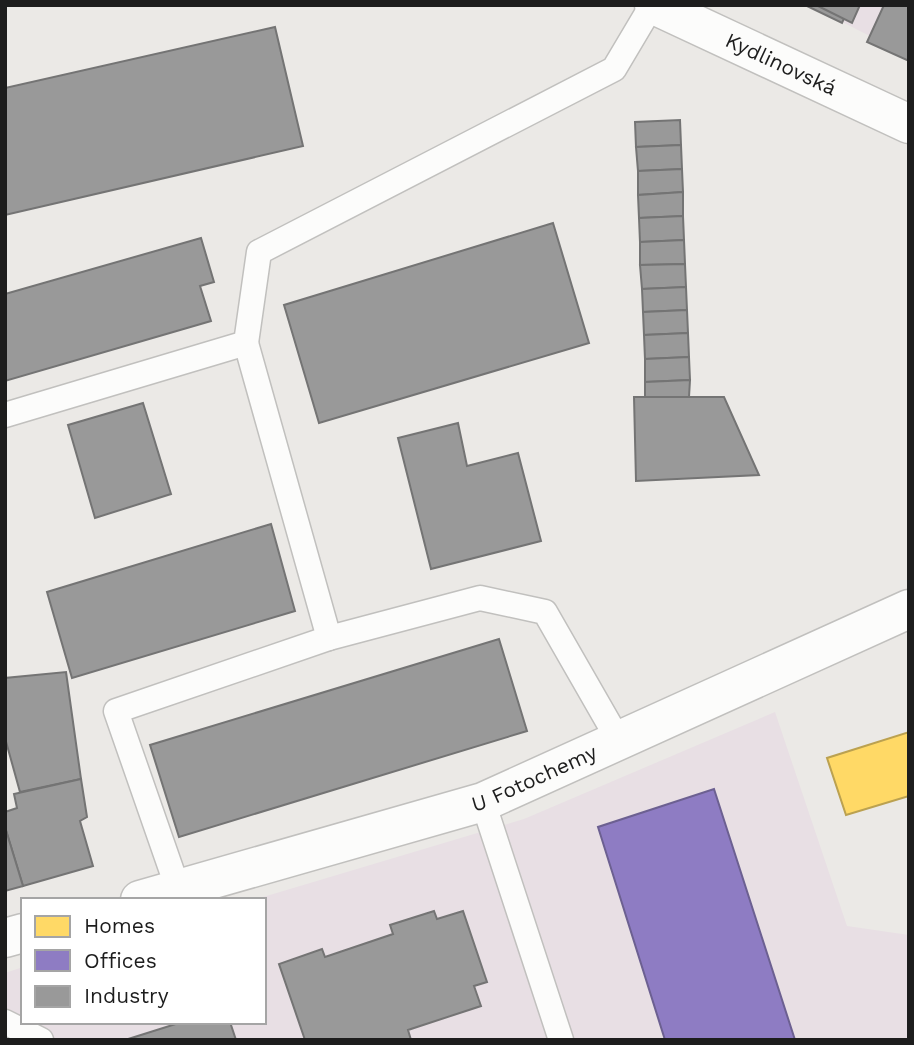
<svg xmlns="http://www.w3.org/2000/svg" width="914" height="1045" font-family="'Work Sans',sans-serif">
<rect width="100%" height="100%" fill="#ebe9e6"/>
<g fill="#e8dfe4">
<polygon points="809,5 909,5 909,56"/>
<polygon points="775,712 847,926 909,935 909,1040 5,1040 5,973 23,967 23,1022 264,1022 264,900 253,900 524,819"/>
</g>
<polygon fill="#ffd966" stroke="#bba150" stroke-width="2" points="909,732 909,796 846,815 827,758"/>
<polygon fill="#8e7cc3" stroke="#6c6091" stroke-width="2" points="714,789 795,1040 665,1040 598,827"/>
<g fill="#999" stroke="#747474" stroke-width="2">
<polygon points="805,5 850,5 842,23"/>
<polygon points="816,5 860,5 852,23"/>
<polygon points="884,5 909,5 909,61 867,42"/>
<polygon points="275,27 303,146 5,215 5,88"/>
<polygon points="680,120 681,145 636,147 635,122"/>
<polygon points="681,145 682,169 638,171 636,147"/>
<polygon points="682,169 683,192 638,195 638,171"/>
<polygon points="683,192 683,216 639,218 638,195"/>
<polygon points="683,216 684,240 640,242 639,218"/>
<polygon points="553,223 589,343 319,423 284,305"/>
<polygon points="201,238 214,282 200,286 211,321 5,381 5,294"/>
<polygon points="684,240 685,264 640,265 640,242"/>
<polygon points="685,264 686,287 642,289 640,265"/>
<polygon points="686,287 687,310 643,312 642,289"/>
<polygon points="687,310 688,333 644,335 643,312"/>
<polygon points="688,333 689,357 645,359 644,335"/>
<polygon points="689,357 690,380 645,382 645,359"/>
<polygon points="690,380 689,397 645,397 645,382"/>
<polygon points="634,397 724,397 759,475 636,481"/>
<polygon points="143,403 171,494 95,518 68,425"/>
<polygon points="458,423 467,466 518,453 541,541 431,569 398,438"/>
<polygon points="271,524 295,611 72,678 47,592"/>
<polygon points="499,639 527,731 179,837 150,745"/>
<polygon points="66,672 81,779 20,792 5,738 5,678"/>
<polygon points="81,779 87,817 80,821 93,866 23,886 5,827 5,812 17,808 14,794"/>
<polygon points="5,827 23,886 5,891"/>
<polygon points="434,911 437,919 463,911 487,982 474,986 481,1006 408,1030 411,1040 305,1040 279,964 322,949 325,957 393,934 390,925"/>
<polygon points="182,1022 230,1022 236,1040 125,1040"/>
</g>
<g fill="none" stroke-linecap="round" stroke-linejoin="round">
<g stroke="#c1c0be" stroke-width="27">
<g id="service">
<polyline points="246,343 329,638"/>
<polyline points="5,415 246,343 259,252 614,69 652,5"/>
<polyline points="483,802 561,1040"/>
<polyline points="178,889 116,711 329,638 480,598 545,612 619,741"/>
<polyline points="5,1022 41,1040"/>
</g>
</g>
<g stroke="#c1c0be" stroke-width="41">
<g id="minor">
<path id="s1" d="M 654,5 L 909,124"/>
<path id="s2" d="M 140,900 L 483,802 L 909,609"/>
<polyline points="5,938 23,933"/>
</g>
</g>
<use href="#service" stroke="#fcfcfb" stroke-width="24"/>
<use href="#minor" stroke="#fcfcfb" stroke-width="38"/>
</g>
<g text-anchor="middle" stroke-width="7" stroke-linejoin="round" paint-order="stroke">
<g font-size="21" fill="#1d1d1d" stroke="#fff">
<text dy="7" stroke="none"><textPath href="#s1" startOffset="140">Kydlinovská</textPath></text>
<text dy="7" stroke="none"><textPath href="#s2" startOffset="413">U Fotochemy</textPath></text>
</g>
</g>
<rect width="914" height="1045" fill="none" stroke="#1d1d1d" stroke-width="14"/>
<rect x="21" y="898" width="245" height="126" fill="#ffffff" stroke="#a5a5a5" stroke-width="2"/>
<rect x="35" y="916" width="35" height="21" fill="#ffd966" stroke="#a5a5a5" stroke-width="2"/>
<text x="84" y="933" font-size="21" fill="#1d1d1d">Homes</text>
<rect x="35" y="950" width="35" height="21" fill="#8e7cc3" stroke="#a5a5a5" stroke-width="2"/>
<text x="84" y="968" font-size="21" fill="#1d1d1d">Offices</text>
<rect x="35" y="986" width="35" height="21" fill="#999999" stroke="#a5a5a5" stroke-width="2"/>
<text x="84" y="1003" font-size="21" fill="#1d1d1d">Industry</text>
</svg>
